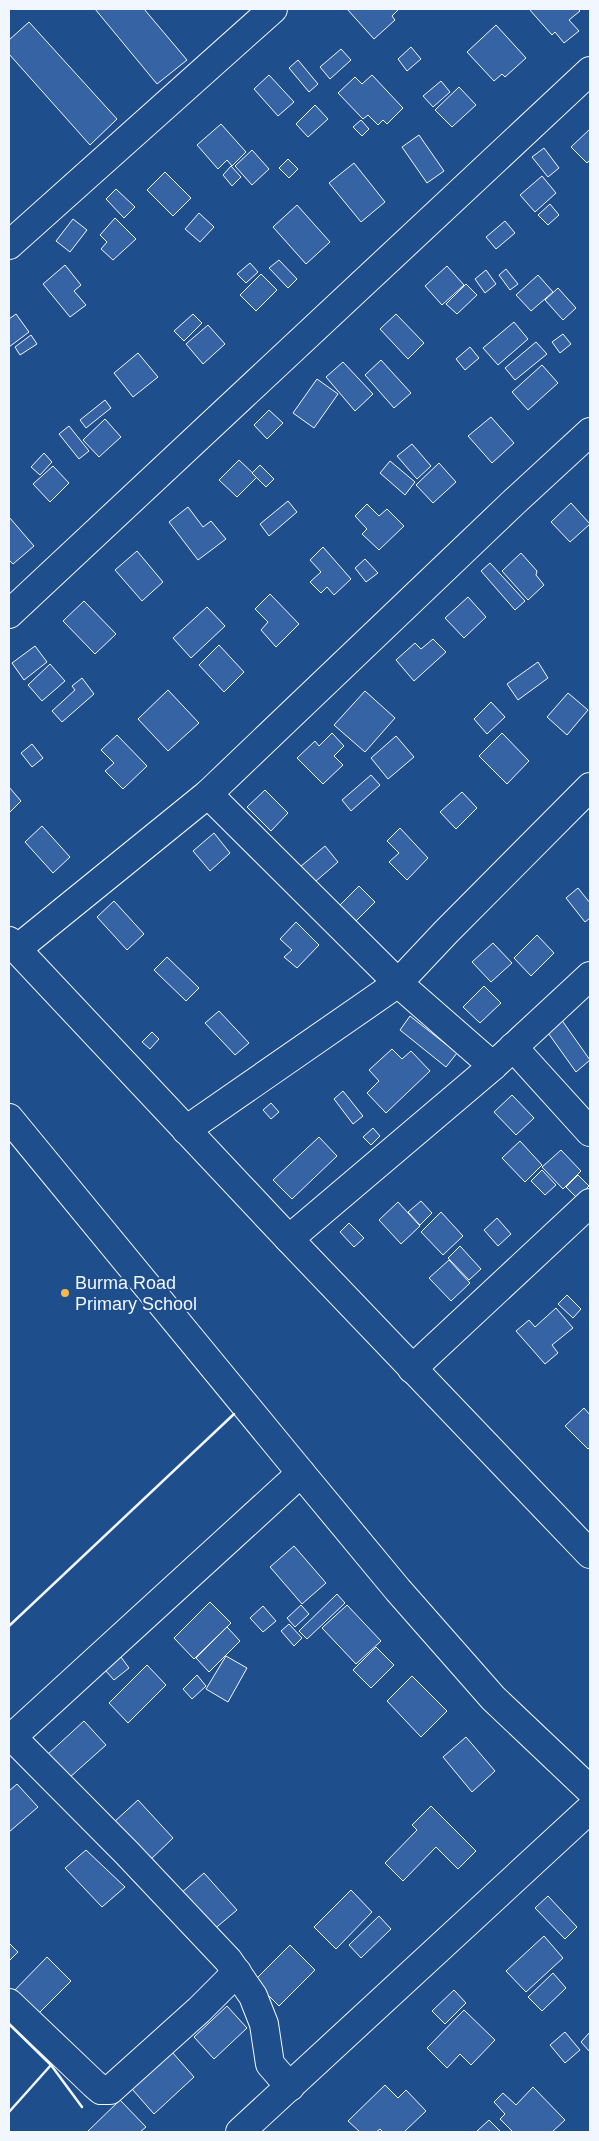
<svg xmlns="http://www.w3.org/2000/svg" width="599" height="2141" font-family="Helvetica,sans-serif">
<rect width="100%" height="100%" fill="#1f4e8c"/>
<g fill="#3563a3" stroke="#f2f6ff">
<polygon points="95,9 144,9 187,60 157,84"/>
<polygon points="347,9 397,9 398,10 392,16 395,20 374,39"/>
<polygon points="529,9 578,9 580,11 569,20 579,31 564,43 555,32 552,35"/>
<polygon points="29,22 117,119 90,145 9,54 9,40"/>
<polygon points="496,25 526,58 505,77 502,74 494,81 467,52"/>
<polygon points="411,47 421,59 407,71 398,59"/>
<polygon points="341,49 351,60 330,79 320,67"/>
<polygon points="298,60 318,84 309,92 289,68"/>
<polygon points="269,75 294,102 278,116 254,89"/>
<polygon points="372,75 403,108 387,124 383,120 378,125 368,115 363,119 338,93 355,77 362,84"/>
<polygon points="441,81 450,92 433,107 423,96"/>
<polygon points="459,87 476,105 452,127 435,110"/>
<polygon points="315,105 328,119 308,137 296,124"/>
<polygon points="361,120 369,129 362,136 353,127"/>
<polygon points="221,124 246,152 232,166 227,160 218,169 197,145"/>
<polygon points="590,129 590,160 587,163 571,147"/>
<polygon points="419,135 444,171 427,183 402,147"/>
<polygon points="544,148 559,168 548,177 532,157"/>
<polygon points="252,150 269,169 252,185 235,166"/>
<polygon points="288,159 298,169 289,178 279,168"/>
<polygon points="354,163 385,202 361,222 329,183"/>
<polygon points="231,166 241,177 232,186 223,175"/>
<polygon points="165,172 191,198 173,216 147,190"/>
<polygon points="542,176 556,193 535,212 520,195"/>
<polygon points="116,189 135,207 124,218 106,199"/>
<polygon points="550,204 559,215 548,225 538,215"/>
<polygon points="297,205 330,242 306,264 273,227"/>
<polygon points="199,213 214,227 200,242 185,229"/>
<polygon points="115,218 136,239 113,260 101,249 107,242 100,235"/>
<polygon points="73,219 87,230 70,252 56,241"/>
<polygon points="505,221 515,233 496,249 486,237"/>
<polygon points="279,260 297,279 288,288 269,268"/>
<polygon points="250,263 258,272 246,283 237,274"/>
<polygon points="65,265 81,285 74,291 86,305 70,317 43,284"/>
<polygon points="447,266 464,285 442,305 425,286"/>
<polygon points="506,269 518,284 510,290 499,275"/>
<polygon points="486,270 496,284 485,293 475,279"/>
<polygon points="261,274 277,290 256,311 240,295"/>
<polygon points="538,275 553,292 531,311 516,295"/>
<polygon points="466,284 477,295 457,314 446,304"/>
<polygon points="558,288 576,308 563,320 545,300"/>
<polygon points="16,314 29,332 9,347 9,319"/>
<polygon points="193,314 202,323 184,341 174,331"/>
<polygon points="396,314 424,343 408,359 380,329"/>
<polygon points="514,322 528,339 498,365 483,348"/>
<polygon points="208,325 225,344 203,364 186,344"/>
<polygon points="563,334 571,344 560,353 552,342"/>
<polygon points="31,335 37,344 20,355 15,347"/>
<polygon points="536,342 547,354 515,380 505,368"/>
<polygon points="470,347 479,358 465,370 456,359"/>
<polygon points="138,353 158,377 133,397 114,373"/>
<polygon points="381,360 411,393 394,408 365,375"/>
<polygon points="343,362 373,394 355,411 326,377"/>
<polygon points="542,365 558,383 528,410 512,392"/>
<polygon points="317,379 338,394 314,428 293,413"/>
<polygon points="105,400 111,408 86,428 80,420"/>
<polygon points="269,410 283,423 267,439 254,425"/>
<polygon points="491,417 514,443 492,463 468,436"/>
<polygon points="105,419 121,437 99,457 83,440"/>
<polygon points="69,426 89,451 79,459 59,434"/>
<polygon points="412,444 431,466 417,479 397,456"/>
<polygon points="44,453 52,462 40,475 31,467"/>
<polygon points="239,460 257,477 237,497 219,480"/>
<polygon points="390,461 415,482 405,495 380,473"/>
<polygon points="439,463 456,482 433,503 416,485"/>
<polygon points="260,465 274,479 266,487 252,473"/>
<polygon points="53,466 69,483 50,502 33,484"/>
<polygon points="288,501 297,512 269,536 260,524"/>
<polygon points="571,503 590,524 570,542 551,522"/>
<polygon points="367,504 379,516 387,509 404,526 379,550 362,534 367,529 355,516"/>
<polygon points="188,507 203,527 211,521 226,539 198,560 169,522"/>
<polygon points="9,517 34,546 13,564 9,560"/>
<polygon points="323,547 351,579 334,595 327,587 321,593 310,582 321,572 310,560"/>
<polygon points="137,551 163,582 142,601 115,570"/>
<polygon points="521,553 537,571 536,575 544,585 528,600 502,571"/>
<polygon points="365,559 378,573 366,582 355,568"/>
<polygon points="490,563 525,601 515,610 481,571"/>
<polygon points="270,594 299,624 276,647 261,630 268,622 255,609"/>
<polygon points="468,597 486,617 464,638 445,618"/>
<polygon points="84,601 116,634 95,654 63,621"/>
<polygon points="207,607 225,626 191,658 173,638"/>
<polygon points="433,639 446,652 414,681 396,660 415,643 421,649"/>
<polygon points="219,645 244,672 224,692 199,665"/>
<polygon points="35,646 47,662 24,680 12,663"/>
<polygon points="538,662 548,678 518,700 507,684"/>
<polygon points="50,664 65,681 42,701 28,685"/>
<polygon points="82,678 94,694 62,722 52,711 75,690 72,686"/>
<polygon points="168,690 199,723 168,751 138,719"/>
<polygon points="365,691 395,718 365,752 334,725"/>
<polygon points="568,693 588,710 567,735 547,717"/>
<polygon points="491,702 505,717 487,734 474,719"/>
<polygon points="332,733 344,746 334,756 343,765 323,784 297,758 315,741 319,746"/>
<polygon points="502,733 529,761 507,784 479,756"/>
<polygon points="117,735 147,766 123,789 105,771 114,763 101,750"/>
<polygon points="396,736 414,757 388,779 371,758"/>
<polygon points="32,744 43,758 32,767 21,753"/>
<polygon points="371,775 380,785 351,811 342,800"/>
<polygon points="9,787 21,801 9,813"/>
<polygon points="265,790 288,813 271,831 247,807"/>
<polygon points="462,792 477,808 456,829 440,812"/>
<polygon points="42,826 70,857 53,873 25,842"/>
<polygon points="400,828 428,858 407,880 389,862 399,853 387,841"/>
<polygon points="214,833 230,853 210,871 193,851"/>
<polygon points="325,846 338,862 308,888 294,872"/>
<polygon points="359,886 375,902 353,924 338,907"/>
<polygon points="578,888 590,903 590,918 585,922 566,898"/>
<polygon points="114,901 144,934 127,950 97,917"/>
<polygon points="296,922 319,945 297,968 284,957 292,950 280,939"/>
<polygon points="537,935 554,953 531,976 514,958"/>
<polygon points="493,943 512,963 491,982 472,962"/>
<polygon points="167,957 199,988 186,1001 154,970"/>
<polygon points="484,986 501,1003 480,1023 463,1007"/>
<polygon points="219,1011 249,1043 235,1055 205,1023"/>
<polygon points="410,1016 457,1053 446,1067 400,1030"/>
<polygon points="561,1019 590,1060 576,1072 546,1030"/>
<polygon points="152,1032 159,1039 150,1049 142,1042"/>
<polygon points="392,1049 402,1059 411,1051 430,1071 386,1113 367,1093 379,1081 369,1070"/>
<polygon points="343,1091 363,1116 353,1124 334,1099"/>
<polygon points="512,1095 534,1118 516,1135 494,1112"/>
<polygon points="271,1103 279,1112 271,1119 263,1110"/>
<polygon points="373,1128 380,1136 371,1145 363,1137"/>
<polygon points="319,1137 337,1156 292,1199 273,1180"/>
<polygon points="520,1141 542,1165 525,1182 502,1158"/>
<polygon points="561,1150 581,1171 563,1189 542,1167"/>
<polygon points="542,1170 556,1185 545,1195 531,1181"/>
<polygon points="578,1175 589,1186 577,1198 566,1187"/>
<polygon points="421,1201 432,1213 420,1225 408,1212"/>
<polygon points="398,1202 420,1226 401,1244 379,1220"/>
<polygon points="441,1212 463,1236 443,1255 421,1232"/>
<polygon points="497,1218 511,1234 498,1246 484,1230"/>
<polygon points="349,1223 364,1238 354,1247 340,1232"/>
<polygon points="460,1246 481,1269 469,1280 448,1258"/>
<polygon points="449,1260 470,1283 451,1301 429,1278"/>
<polygon points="567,1295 581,1309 573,1318 558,1304"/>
<polygon points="556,1308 573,1328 552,1345 558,1353 545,1364 516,1331 529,1320 535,1327"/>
<polygon points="584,1408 590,1415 590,1447 588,1449 565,1426"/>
<polygon points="294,1546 326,1583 302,1604 270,1567"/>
<polygon points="337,1594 345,1603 307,1639 299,1631"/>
<polygon points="210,1602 231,1623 194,1659 174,1638"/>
<polygon points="301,1605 309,1614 295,1627 287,1618"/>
<polygon points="347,1605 381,1641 356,1664 322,1628"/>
<polygon points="263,1606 276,1621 263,1632 250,1618"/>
<polygon points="289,1624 302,1638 294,1646 281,1631"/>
<polygon points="227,1627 240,1641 209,1672 196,1658"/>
<polygon points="376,1647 394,1665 371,1688 353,1670"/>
<polygon points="226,1656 247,1668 228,1702 206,1689"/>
<polygon points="121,1657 129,1668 114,1680 105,1670"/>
<polygon points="147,1665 166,1685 128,1723 109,1703"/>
<polygon points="197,1675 206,1686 192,1699 183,1689"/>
<polygon points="412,1676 447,1711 421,1737 387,1701"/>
<polygon points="84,1721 106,1745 69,1778 47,1755"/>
<polygon points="466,1737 495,1771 472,1792 443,1757"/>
<polygon points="17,1784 38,1807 9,1832 9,1791"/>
<polygon points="138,1800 173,1838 148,1862 113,1823"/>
<polygon points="431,1806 476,1851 458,1869 436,1847 403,1881 385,1863 417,1830 412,1825"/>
<polygon points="86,1850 125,1887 102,1907 65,1868"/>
<polygon points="204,1873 237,1910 212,1931 180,1894"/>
<polygon points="351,1890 372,1912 336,1949 314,1927"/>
<polygon points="548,1896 577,1927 565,1939 535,1908"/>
<polygon points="379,1916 391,1929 361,1958 349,1945"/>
<polygon points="544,1936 563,1958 526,1992 506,1971"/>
<polygon points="9,1943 18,1952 9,1961"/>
<polygon points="290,1945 315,1970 279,2006 254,1981"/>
<polygon points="47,1957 71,1981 32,2020 9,1996"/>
<polygon points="553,1973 566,1988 542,2011 528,1997"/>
<polygon points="454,1990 466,2003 445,2024 432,2011"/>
<polygon points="227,2006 247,2028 214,2059 194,2037"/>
<polygon points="464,2010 495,2040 471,2065 460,2054 447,2068 427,2048"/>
<polygon points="565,2032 580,2050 565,2063 550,2045"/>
<polygon points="590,2032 590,2052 581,2042"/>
<polygon points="172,2052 194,2077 154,2114 132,2089"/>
<polygon points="385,2085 398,2098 406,2090 426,2111 404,2132 383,2132 380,2129 376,2132 360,2132 348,2121"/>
<polygon points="533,2087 565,2120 552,2132 513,2132 500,2119 505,2114 494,2102 503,2093 516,2105"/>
<polygon points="120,2100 146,2127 140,2132 87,2132"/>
<polygon points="489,2120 501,2132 476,2132"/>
</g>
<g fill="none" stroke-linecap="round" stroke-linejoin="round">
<g stroke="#f2f6ff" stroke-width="30">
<g id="minor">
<polyline points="9,245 273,9"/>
<polyline points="9,614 590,71"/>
<polyline points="208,794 398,983 493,1066"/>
<polyline points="9,941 289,1239 590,1554"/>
<polyline points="17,949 208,794 514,502 590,432"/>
<polyline points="513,1047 590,1132"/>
<polyline points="9,1118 301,1473 9,1740"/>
<polyline points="186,1130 398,983 446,932 590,787"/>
<polyline points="289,1239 493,1066 590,976"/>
<polyline points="412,1369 590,1203"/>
<polyline points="301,1473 398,1590 493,1698 590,1790"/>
<polyline points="12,1737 127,1853 228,1960 253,1996 264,2024 270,2064 290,2087"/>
<polyline points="9,2003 94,2084 101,2090 110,2090 199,2010 237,1972"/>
<polyline points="240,2132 590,1809"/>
</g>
</g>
<use href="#minor" stroke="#1f4e8c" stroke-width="28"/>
<g stroke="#f2f6ff" stroke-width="2.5">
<polyline points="9,1626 234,1414"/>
<polyline points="9,2024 51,2065 82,2107"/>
<polyline points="9,2112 51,2065"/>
</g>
</g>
<circle fill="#ffb74d" stroke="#1f4e8c" stroke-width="2" cx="65" cy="1293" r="5"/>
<g text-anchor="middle" stroke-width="4" stroke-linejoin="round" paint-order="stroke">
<g font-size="18" fill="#f2f6ff" stroke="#1f4e8c" text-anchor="start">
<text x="75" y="1289">Burma Road<tspan x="75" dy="21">Primary School</tspan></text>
</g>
</g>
<rect width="599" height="2141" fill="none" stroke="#f2f6ff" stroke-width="20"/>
</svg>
